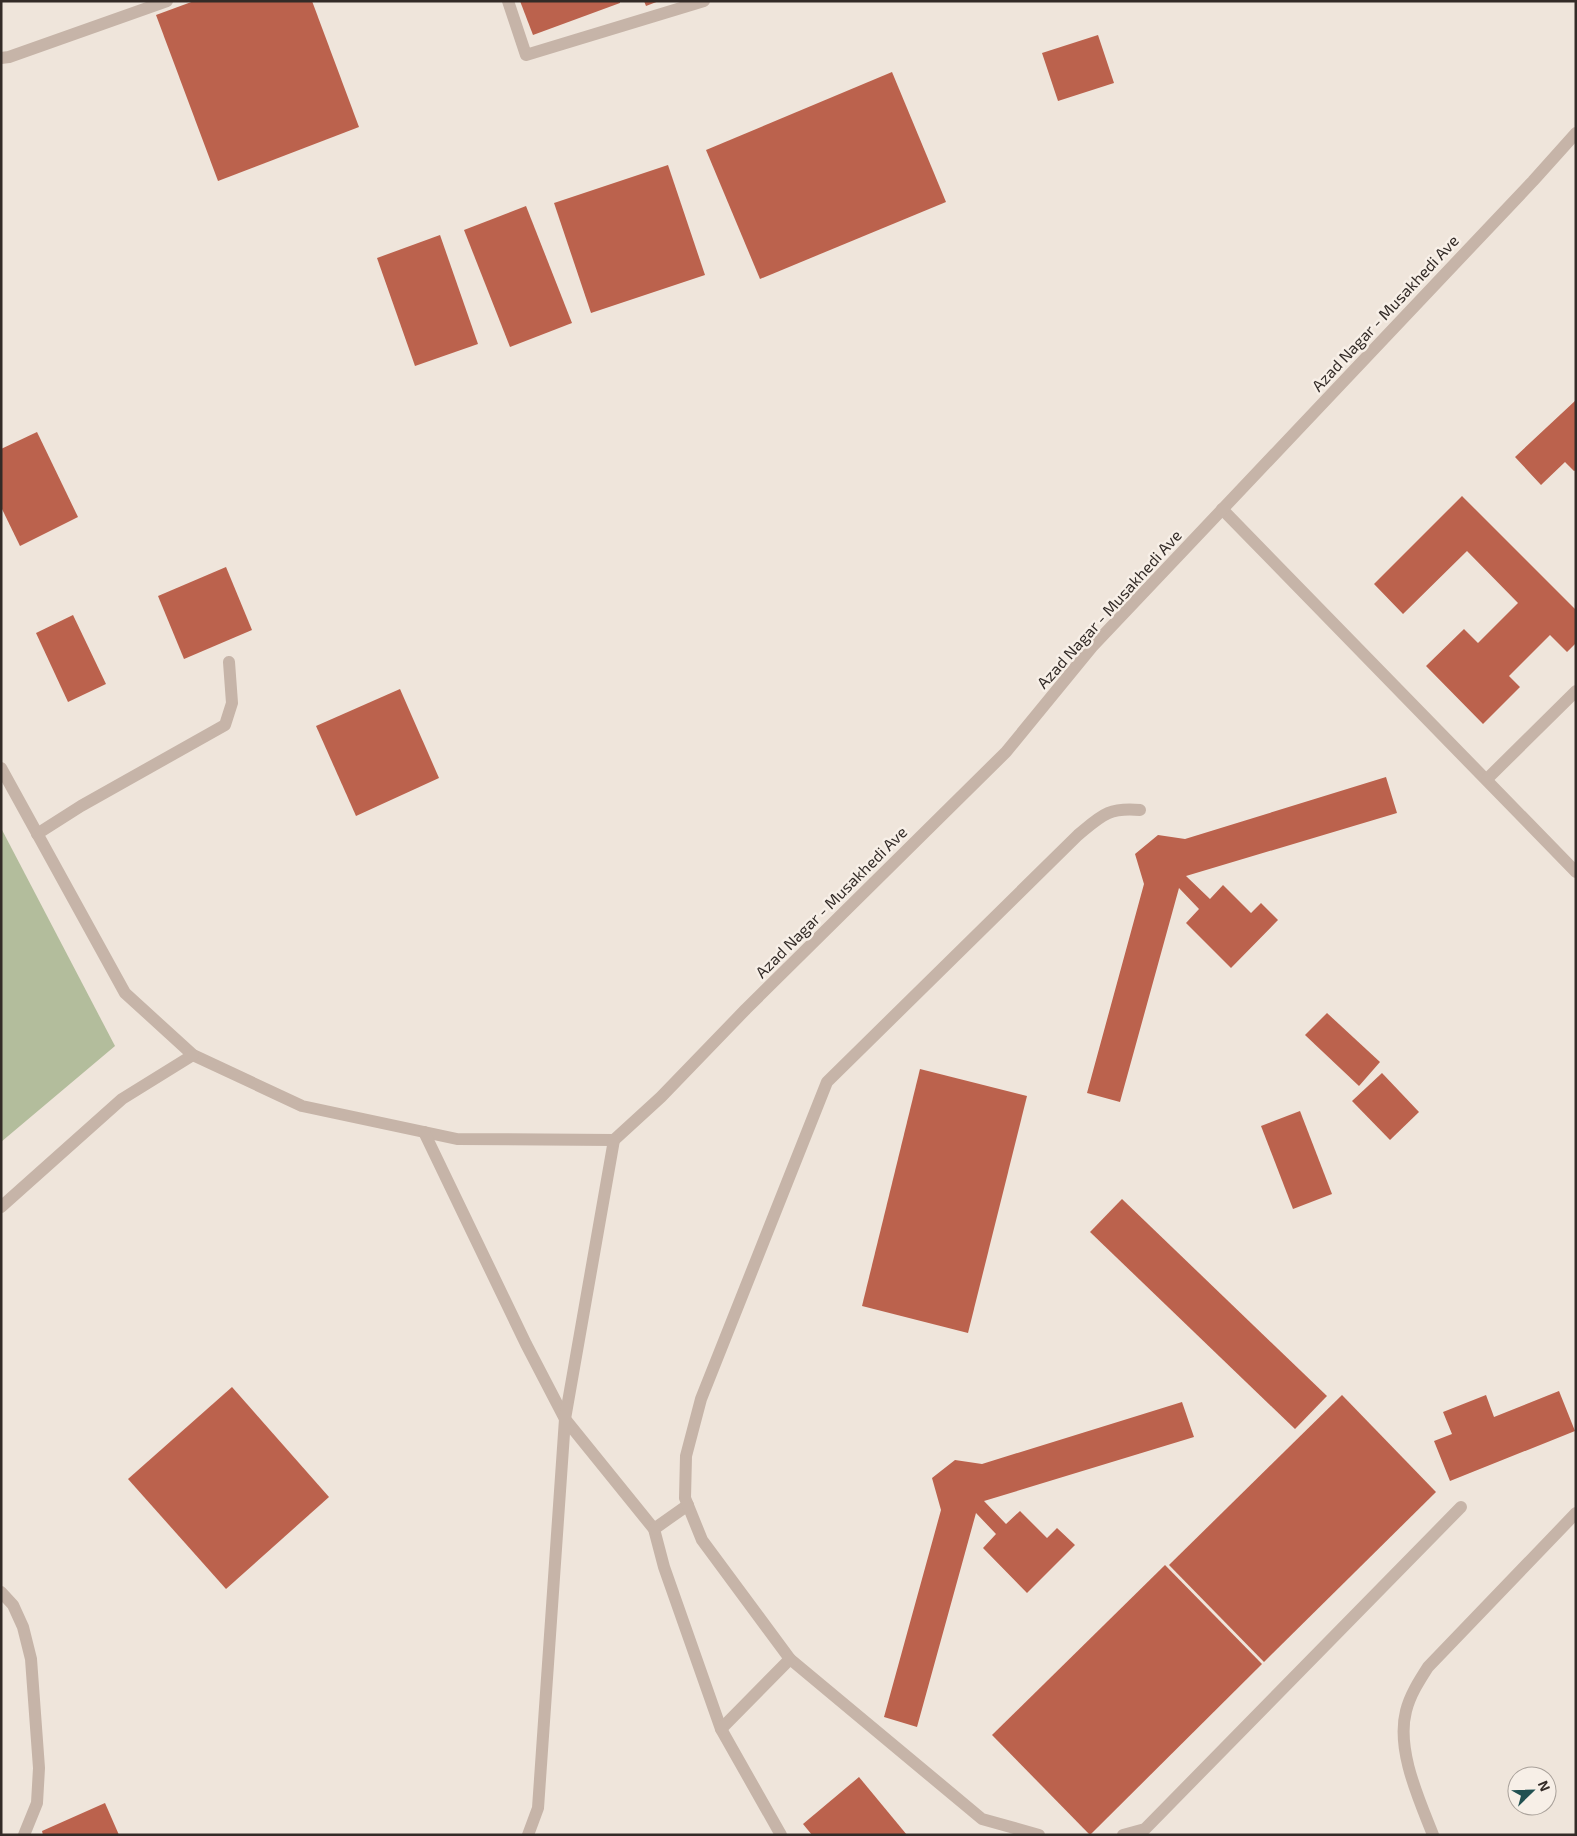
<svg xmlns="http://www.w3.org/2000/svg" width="1577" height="1836" font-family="'Exo 2',sans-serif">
<rect width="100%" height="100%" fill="#efe5db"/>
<polygon fill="#b3bd9c" points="1,828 115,1046 1,1142"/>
<g fill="#bb624d">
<polygon points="194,1 312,1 359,127 218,181 156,15"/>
<polygon points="520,1 620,1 620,3 533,35"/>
<polygon points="644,1 659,1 646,6"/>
<polygon points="1098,35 1114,83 1058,101 1042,53"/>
<polygon points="892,72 946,202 760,279 706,150"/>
<polygon points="668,165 705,275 591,313 554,203"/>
<polygon points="526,206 572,323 510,347 464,230"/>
<polygon points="440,235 478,344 415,366 377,258"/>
<polygon points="1576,400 1576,470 1574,471 1565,462 1541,485 1515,457"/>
<polygon points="37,432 78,517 20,546 1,507 1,449"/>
<polygon points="1462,496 1576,610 1576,643 1567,652 1550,635 1509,676 1520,687 1483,724 1426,666 1464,629 1478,643 1518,603 1467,551 1403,614 1374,584"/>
<polygon points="226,567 252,630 184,659 158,596"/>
<polygon points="73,615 106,684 68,702 36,633"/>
<polygon points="400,689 439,778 356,816 316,726"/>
<polygon points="1386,777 1397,813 1186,876 1210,899 1223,885 1251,913 1261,903 1278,920 1231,968 1186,923 1199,909 1179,888 1120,1102 1087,1093 1144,884 1135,854 1158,835 1185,839"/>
<polygon points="1327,1013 1380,1062 1359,1086 1305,1035"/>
<polygon points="920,1069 1027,1096 968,1333 862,1306"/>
<polygon points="1382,1073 1419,1112 1390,1140 1352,1101"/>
<polygon points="1300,1111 1332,1194 1293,1209 1261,1126"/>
<polygon points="1122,1199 1327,1396 1295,1429 1090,1232"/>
<polygon points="232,1387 329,1497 226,1589 128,1479"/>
<polygon points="1559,1391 1575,1431 1450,1481 1434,1441 1452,1434 1443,1412 1486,1395 1494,1417"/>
<polygon points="1342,1395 1436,1492 1264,1662 1169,1565"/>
<polygon points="1182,1402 1194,1437 984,1501 1006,1524 1020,1511 1047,1538 1057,1528 1075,1545 1027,1593 983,1548 996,1534 976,1513 917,1727 884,1717 941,1510 932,1478 955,1460 982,1464"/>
<polygon points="1165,1565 1262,1664 1090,1835 992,1735"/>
<polygon points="859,1777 907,1835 812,1835 803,1824"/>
<polygon points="105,1803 119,1835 43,1835 42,1831"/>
</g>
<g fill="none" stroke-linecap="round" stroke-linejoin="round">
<g stroke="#c6b4a8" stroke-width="12">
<polyline points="508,1 526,55 704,1"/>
<polyline points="1,58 9,57 167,1"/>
<polyline points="1222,509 1576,872"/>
<polyline points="1487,779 1576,691"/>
<polyline points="37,834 81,806 225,725 232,703 229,662"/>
<polyline points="565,1419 654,1529 664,1567 721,1729 781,1835"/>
<polyline points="654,1529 688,1505"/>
<polyline points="721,1729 790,1659"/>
<path d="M 1039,1835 L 982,1819 L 790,1659 L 702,1540 L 685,1498 L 686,1456 L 701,1399 L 827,1082 L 1078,835 C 1101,816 1108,807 1140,810"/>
<polyline points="1123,1835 1145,1829 1461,1507"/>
<path d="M 1433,1835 C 1419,1799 1396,1750 1406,1711 C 1410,1695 1419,1681 1428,1667 L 1576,1513"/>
</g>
<polyline stroke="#c6b4a8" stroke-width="12" points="1,1592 13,1605 23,1627 31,1659 39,1768 37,1803 24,1835"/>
<g stroke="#c6b4a8" stroke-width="12">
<polyline points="1,768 125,993 193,1055 302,1106 457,1139 614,1140 661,1097 746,1009 1006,752 1092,647 1533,181 1576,133"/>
<polyline points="424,1132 526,1344 565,1419"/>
<polyline points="1,1207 122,1099 193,1055"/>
<polyline points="528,1835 538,1808 565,1419 614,1140"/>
</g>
</g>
<g text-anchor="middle" stroke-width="5" stroke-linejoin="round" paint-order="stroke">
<g font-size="16" fill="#332b27" stroke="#f7efe7">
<text transform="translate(1385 313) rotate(-47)" y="6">Azad Nagar - Musakhedi Ave</text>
<text transform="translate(1109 609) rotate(-48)" y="6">Azad Nagar - Musakhedi Ave</text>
<text transform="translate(831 902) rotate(-45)" y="6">Azad Nagar - Musakhedi Ave</text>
</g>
</g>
<rect width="1577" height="1836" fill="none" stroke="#332b27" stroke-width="5"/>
<g transform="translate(1532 1791) rotate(67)"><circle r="24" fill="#f7efe7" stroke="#a9a19a"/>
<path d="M0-4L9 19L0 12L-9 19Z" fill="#215051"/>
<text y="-8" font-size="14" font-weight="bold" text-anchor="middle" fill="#332b27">N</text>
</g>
</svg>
